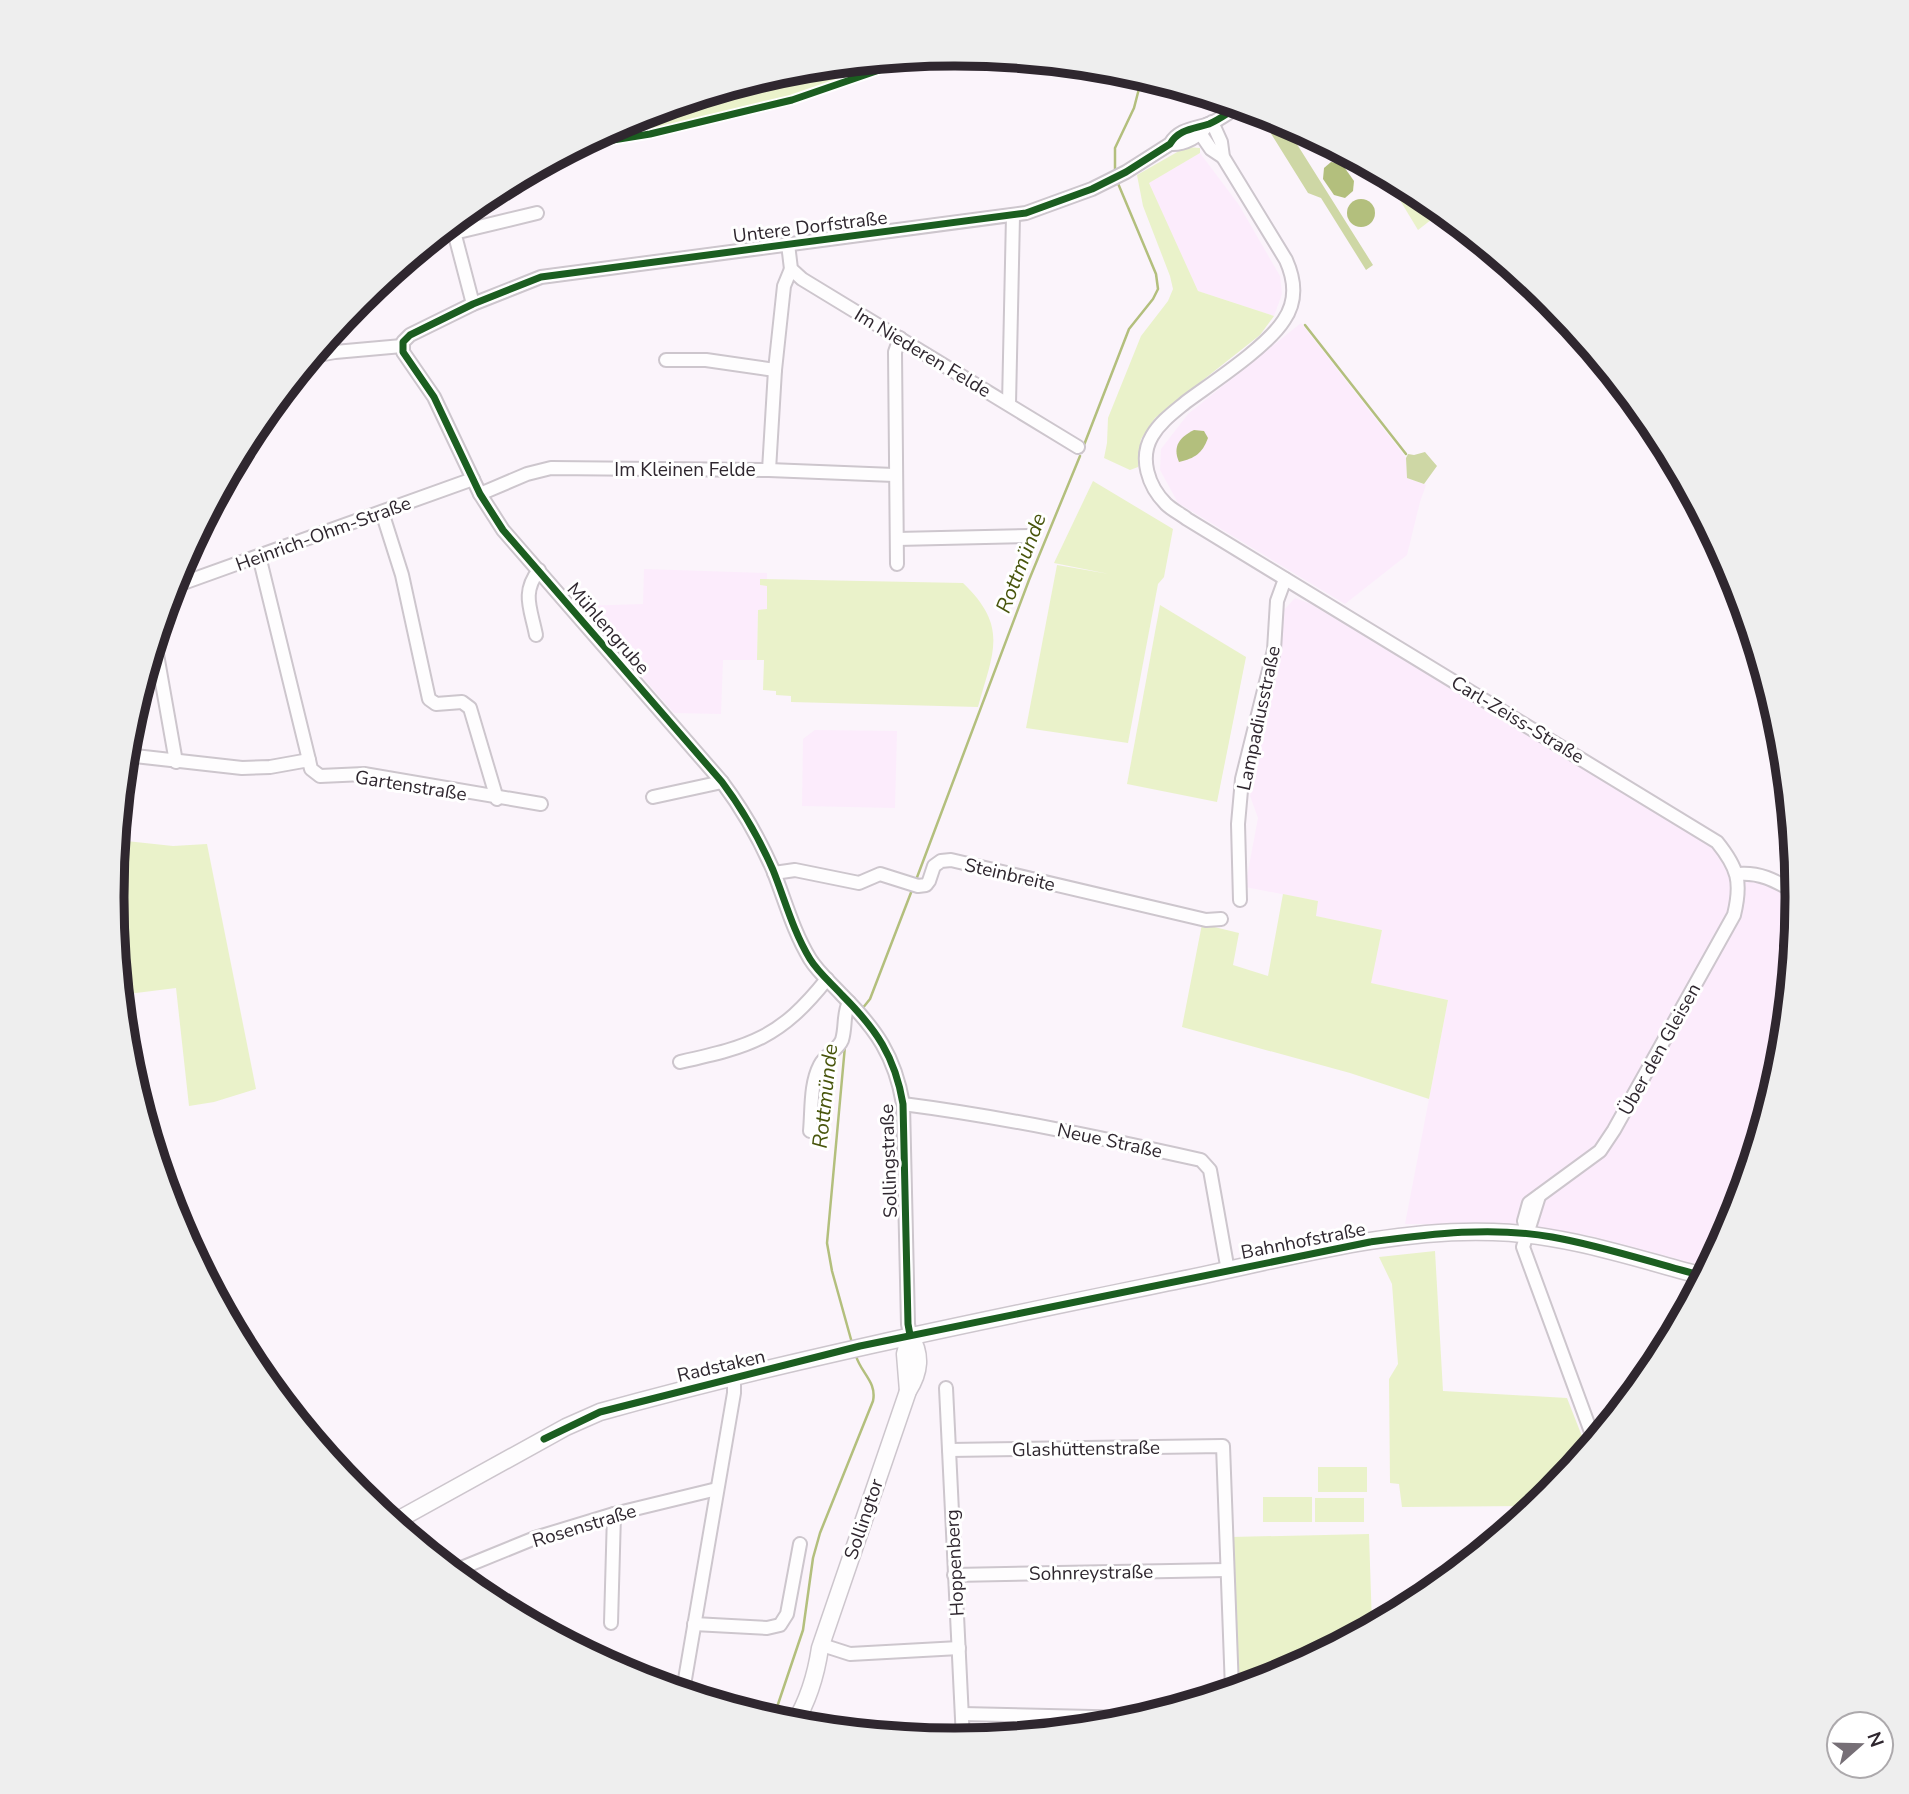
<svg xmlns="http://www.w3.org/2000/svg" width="1909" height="1794" font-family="'Nunito Sans',sans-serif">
<rect width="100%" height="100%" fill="#fbf4fb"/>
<g fill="#fcecfc">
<polygon points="1200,153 1239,205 1280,276 1282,294 1274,316 1198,291 1148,183"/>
<polygon points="1301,323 1406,458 1407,478 1426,485 1420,502 1407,555 1345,604 1178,503 1160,470 1161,449 1188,414"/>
<polygon points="644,569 767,573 767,610 758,610 757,660 723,660 721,714 674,713 580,606 643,604"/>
<polygon points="1295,598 1311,604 1797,899 1781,1062 1733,1220 1708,1267 1592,1236 1519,1225 1405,1224 1448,1000 1370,983 1382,930 1315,916 1318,901 1245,887 1258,818 1250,796 1281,653 1282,612"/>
<polygon points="815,730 897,731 895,808 802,806 803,739"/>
</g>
<g fill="#eaf2ca">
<polygon points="895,60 808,92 648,130 598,137 632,118 790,70"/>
<polygon points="1186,147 1200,148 1200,153 1149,183 1198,291 1274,316 1260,335 1155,418 1141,439 1138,467 1130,470 1104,458 1107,443 1108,418 1141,336 1168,301 1173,289 1170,276 1143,206 1137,175"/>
<polygon points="1386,177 1423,197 1441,212 1418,230"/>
<polygon points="1093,481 1173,529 1164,577 1158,584 1128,743 1026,728 1057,565 1109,574 1054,563"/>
<path d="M 760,579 L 963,583 C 1009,627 993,652 978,707 L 791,702 L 791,696 L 776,695 L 776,691 L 763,690 L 764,660 L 757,660 L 758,610 L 767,609 L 767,586 L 760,585 Z"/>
<polygon points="1160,605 1246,657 1217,802 1127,784"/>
<polygon points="117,840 173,846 207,844 256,1089 214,1102 189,1106 176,988 128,994 113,888"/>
<polygon points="1283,894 1318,901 1316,916 1382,930 1371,983 1448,1000 1429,1099 1350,1073 1182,1027 1202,924 1239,933 1233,965 1268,976"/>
<polygon points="1435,1251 1443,1391 1567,1398 1587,1449 1550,1493 1527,1512 1526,1506 1402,1507 1399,1484 1390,1483 1389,1379 1398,1364 1392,1284 1379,1257"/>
<rect x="1318" y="1467" width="49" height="25"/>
<rect x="1263" y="1497" width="49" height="25"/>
<rect x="1315" y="1498" width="49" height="24"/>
<polygon points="1369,1534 1372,1625 1277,1676 1235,1688 1231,1537"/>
</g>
<g fill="#ced7a5">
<polygon points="1261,114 1283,122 1373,265 1366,270 1321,198 1308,193 1260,116"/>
<polygon points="1425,452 1437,466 1424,484 1407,478 1406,458 1408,454 1414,455"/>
</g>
<g fill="#b3bf7d">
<polygon points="1331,162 1342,164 1354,181 1353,191 1345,198 1334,195 1323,179 1324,168"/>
<circle cx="1361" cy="213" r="14"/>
<path d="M 1194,430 L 1204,431 L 1208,438 C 1202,454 1195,458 1179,462 C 1172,446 1180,437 1194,430 Z"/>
</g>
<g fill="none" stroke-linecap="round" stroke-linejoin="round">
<g stroke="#b3bf7d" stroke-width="2.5">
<polyline points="1115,174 1115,148 1134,108 1142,77"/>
<polyline points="1305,325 1406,454"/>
<polyline points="1084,445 1129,329 1153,299 1158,289 1156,274 1117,181"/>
<polyline points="916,880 1029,580 1080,456"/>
<polyline points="862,1009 870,999 912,890"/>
<polyline points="845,1046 827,1243 832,1271 852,1343"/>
<path d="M 773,1719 L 803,1630 L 813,1558 L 820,1533 L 873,1401 C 877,1382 861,1373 856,1356"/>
</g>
<g stroke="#cdc6cd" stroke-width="16">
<g id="minor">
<path d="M 1212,122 L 1221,142 L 1223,157 L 1286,260 C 1295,280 1297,301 1284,320 C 1267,347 1213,382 1186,402 C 1174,412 1160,422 1152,436 C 1139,458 1148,486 1166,504 C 1172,510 1181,514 1187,519 L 1717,842 C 1738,868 1742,882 1734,915 L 1614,1130 L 1600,1151 L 1529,1203 L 1524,1221 L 1527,1234"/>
<polyline points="1200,133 1211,149 1223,157"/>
<path d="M 1170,144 C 1184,145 1201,136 1208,124"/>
<polyline points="491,194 516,187"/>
<polyline points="452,224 473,304"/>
<polyline points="454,233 537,213"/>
<polyline points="788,244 791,269 802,279 1078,447"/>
<polyline points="313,356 335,352 402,346"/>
<polyline points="666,360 706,360 775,370"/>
<polyline points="1009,404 1013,216"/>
<polyline points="769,470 775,370 784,286 791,269"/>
<polyline points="480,494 527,474 551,468 769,470 894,475"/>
<polyline points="382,512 402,575 429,699 436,704 462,702 470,708 497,799"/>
<polyline points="897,539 1031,536"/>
<polyline points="259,556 309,760"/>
<polyline points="897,564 895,352 900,338"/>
<polyline points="172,587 473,479"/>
<path d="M 536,635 C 531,609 521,593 539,570"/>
<polyline points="155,643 176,762"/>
<polyline points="126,755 242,768 270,767 309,760 311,769 320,776 364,774 541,804"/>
<polyline points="653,797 722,782"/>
<polyline points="774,873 795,870 859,883 880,874 918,886 926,885 929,881 934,866 941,861 951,860 1206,920 1221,919"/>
<path d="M 1738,874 C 1762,872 1777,882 1797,893"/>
<polyline points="1240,900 1238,824 1242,779 1274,650 1277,601 1285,579"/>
<path d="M 680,1062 C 752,1046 780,1038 827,979"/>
<path d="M 903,1104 C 1004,1117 1102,1138 1201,1160 L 1210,1170 L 1228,1271"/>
<path d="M 810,1131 C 812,1109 810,1084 820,1065 C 825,1055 838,1050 842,1040 C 846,1027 843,1014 849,1002"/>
<polyline points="1539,1196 1523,1247 1594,1440"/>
<path d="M 910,1335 L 908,1324 L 903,1104 C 895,1056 876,1029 842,995 C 831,983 818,972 810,959 C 793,931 785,900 773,870 C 759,838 743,810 722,782 L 503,530 L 480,494 L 434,397 L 403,352 L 403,342 L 410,335 L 473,304 L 541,277 L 1026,213 L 1092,189 L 1126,172 L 1170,144 C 1179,129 1194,129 1209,124 C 1219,120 1229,112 1238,107"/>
<polyline points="946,1388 963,1739"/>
<polyline points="949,1450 1223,1446 1232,1689"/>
<polyline points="454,1571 535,1538 614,1514 717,1489"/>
<polyline points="954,1575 1227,1570"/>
<polyline points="611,1623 614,1514"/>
<polyline points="694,1624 767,1628 780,1625 787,1614 800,1544"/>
<polyline points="822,1645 850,1654 959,1648"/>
<polyline points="683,1691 734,1393 734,1378"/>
<polyline points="962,1714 1136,1718"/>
</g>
</g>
<g stroke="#cdc6cd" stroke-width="19">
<g id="major">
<polyline points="908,1391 905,1354 910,1335"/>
<path d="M 394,1522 L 566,1427 L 600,1412 C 791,1359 985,1320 1180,1280 C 1280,1260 1390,1228 1493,1232 C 1565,1234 1634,1258 1703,1276"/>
<path d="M 794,1724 C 808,1701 816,1675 820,1648 L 908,1391 C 920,1372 922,1355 910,1335"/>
</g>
</g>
<use href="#minor" stroke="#fefdfe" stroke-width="12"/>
<use href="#major" stroke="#fefdfe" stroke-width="16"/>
<g stroke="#fff" stroke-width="11">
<g id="cycleway">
<polyline points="582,145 650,134 792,100 914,58"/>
<path d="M 910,1335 L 908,1324 L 903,1104 C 895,1056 876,1029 842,995 C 831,983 818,972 810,959 C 793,931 785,900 773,870 C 759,838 743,810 722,782 L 503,530 L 480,494 L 434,397 L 403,352 L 403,342 L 410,335 L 473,304 L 541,277 L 1026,213 L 1092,189 L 1126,172 L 1170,144 C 1179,129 1194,129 1209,124 C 1219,120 1229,112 1238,107"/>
<path d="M 544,1439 L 600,1412 L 860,1346 L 1370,1242 C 1431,1234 1491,1226 1552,1237 C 1603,1246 1653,1263 1703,1276"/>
</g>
</g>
<use href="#cycleway" stroke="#1b5e20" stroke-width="7"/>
</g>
<g text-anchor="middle" stroke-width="6" stroke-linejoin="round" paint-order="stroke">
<g font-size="19" fill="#2f272f" stroke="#fff">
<text transform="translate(810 226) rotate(-7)" y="7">Untere Dorfstraße</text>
<text transform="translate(923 352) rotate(31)" y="7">Im Niederen Felde</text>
<text x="685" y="476">Im Kleinen Felde</text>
<text transform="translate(323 533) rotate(-20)" y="7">Heinrich-Ohm-Straße</text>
<text transform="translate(609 628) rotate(49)" y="7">Mühlengrube</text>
<text transform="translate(1258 718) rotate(-78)" y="7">Lampadiusstraße</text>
<text transform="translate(1518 719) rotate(31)" y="7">Carl-Zeiss-Straße</text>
<text transform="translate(411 785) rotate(9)" y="7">Gartenstraße</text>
<text transform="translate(1010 874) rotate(13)" y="7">Steinbreite</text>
<text transform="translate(1659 1049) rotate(-61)" y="7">Über den Gleisen</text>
<text transform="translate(1110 1140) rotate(12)" y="7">Neue Straße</text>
<text transform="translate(888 1161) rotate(-92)" y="7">Sollingstraße</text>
<text transform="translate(1303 1240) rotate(-11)" y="7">Bahnhofstraße</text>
<text transform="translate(721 1365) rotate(-13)" y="7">Radstaken</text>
<text transform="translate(1086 1448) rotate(-1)" y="7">Glashüttenstraße</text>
<text transform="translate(863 1519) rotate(-71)" y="7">Sollingtor</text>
<text transform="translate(584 1525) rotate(-17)" y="7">Rosenstraße</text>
<text transform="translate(954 1563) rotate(-93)" y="7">Hoppenberg</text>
<text transform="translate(1091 1572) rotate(-1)" y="7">Sohnreystraße</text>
</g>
<g font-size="21" font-style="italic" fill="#48550c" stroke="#fff">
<text transform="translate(1021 563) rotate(-69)" y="7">Rottmünde</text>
<text transform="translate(825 1096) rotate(-84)" y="7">Rottmünde</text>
</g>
</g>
<path d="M0 0H1909V1794H0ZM954 66H955A830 830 0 0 1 1785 896V898A830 830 0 0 1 955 1728H954A830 830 0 0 1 124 898V896A830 830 0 0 1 954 66Z" fill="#eee" fill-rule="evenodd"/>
<path fill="none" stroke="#2f272f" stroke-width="9" d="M954 66H955A830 830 0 0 1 1785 896V898A830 830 0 0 1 955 1728H954A830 830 0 0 1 124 898V896A830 830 0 0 1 954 66Z"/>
<g transform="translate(1860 1745) rotate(70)"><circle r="33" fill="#ffffff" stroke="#aca9ac" stroke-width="2"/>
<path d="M0-5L12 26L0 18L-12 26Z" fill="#766f76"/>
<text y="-10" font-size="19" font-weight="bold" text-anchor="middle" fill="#2f272f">N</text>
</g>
</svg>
